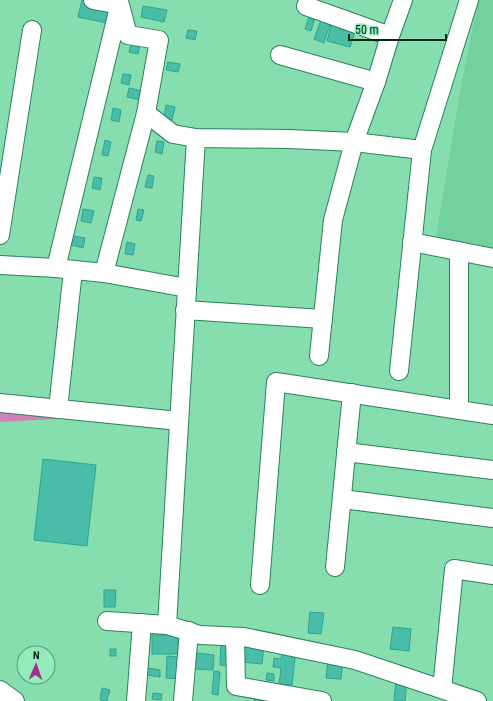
<svg xmlns="http://www.w3.org/2000/svg" width="493" height="701" font-family="'Roboto Condensed',sans-serif">
<rect width="100%" height="100%" fill="#86ddad"/>
<polygon fill="#72d19e" points="478,0 493,0 493,249 436,238 458,103"/>
<polygon fill="#d081b8" points="0,410 71,418 0,422"/>
<g fill="#4abda8" stroke="#2ba591">
<polygon points="82,0 115,7 112,24 78,17"/>
<polygon points="143,6 167,10 164,22 141,17"/>
<polygon points="310,14 316,15 311,31 305,29"/>
<polygon points="322,17 331,21 324,43 314,39"/>
<polygon points="332,22 356,29 350,47 327,41"/>
<polygon points="188,30 197,31 195,40 186,38"/>
<polygon points="132,39 141,41 138,54 129,52"/>
<polygon points="168,62 180,64 178,72 166,70"/>
<polygon points="123,74 131,75 129,85 121,83"/>
<polygon points="129,88 143,91 141,100 127,97"/>
<polygon points="166,105 175,107 172,120 164,118"/>
<polygon points="113,108 121,110 119,122 111,120"/>
<polygon points="105,140 111,142 108,156 102,155"/>
<polygon points="157,141 164,142 162,154 155,152"/>
<polygon points="148,175 154,176 152,188 145,187"/>
<polygon points="94,177 102,178 100,190 92,188"/>
<polygon points="83,209 94,211 91,223 81,221"/>
<polygon points="138,209 144,210 141,221 136,220"/>
<polygon points="69,235 85,238 83,248 67,244"/>
<polygon points="127,242 135,244 133,255 125,254"/>
<polygon points="43,459 96,465 87,546 34,540"/>
<polygon points="104,590 116,590 115,607 104,607"/>
<polygon points="310,612 324,613 321,634 308,633"/>
<polygon points="393,627 411,629 409,651 390,649"/>
<rect x="152" y="635" width="26" height="19"/>
<polygon points="221,642 229,642 228,666 220,665"/>
<polygon points="243,643 264,645 262,664 241,662"/>
<polygon points="283,647 296,649 292,685 279,684 281,668 273,667 274,658 281,659"/>
<rect x="110" y="649" width="6" height="7"/>
<polygon points="197,653 214,655 213,670 195,669"/>
<polygon points="167,656 183,657 182,679 166,678"/>
<polygon points="328,658 343,659 341,679 326,678"/>
<polygon points="148,668 160,670 160,677 147,675"/>
<polygon points="214,671 220,672 218,695 212,694"/>
<polygon points="267,673 274,674 274,681 266,680"/>
<polygon points="396,679 407,680 405,701 394,701"/>
<polygon points="102,688 110,690 107,701 100,700"/>
<polygon points="153,693 162,694 161,700 152,699"/>
<polygon points="255,696 277,701 254,701"/>
</g>
<g fill="none" stroke-linecap="round" stroke-linejoin="round">
<g stroke="#298359" stroke-width="20">
<g id="minor">
<polyline points="93,0 120,5 128,35 159,40 146,113 173,134 196,138 289,139 354,142 422,150"/>
<polyline points="306,6 390,36"/>
<polyline points="280,55 376,82"/>
<polyline points="0,235 32,30"/>
<polyline points="412,242 493,258"/>
<polyline points="0,265 56,268 104,273 187,288"/>
<polyline points="56,268 119,7"/>
<polyline points="104,273 146,113"/>
<polyline points="185,310 323,319"/>
<polyline points="319,356 333,220 354,142 376,82 390,36 403,0"/>
<polyline points="399,371 422,150 469,0"/>
<polyline points="0,403 179,421"/>
<polyline points="58,409 73,270"/>
<polyline points="459,409 459,251"/>
<polyline points="346,452 493,470"/>
<polyline points="342,499 493,518"/>
<polyline points="335,567 352,393"/>
<polyline points="260,585 276,382 493,415"/>
<polyline points="107,621 167,625 200,635 244,637 355,660 477,701"/>
<polyline points="167,625 196,138"/>
<polyline points="235,637 236,686 322,701"/>
<polyline points="442,689 454,569 493,575"/>
<polyline points="0,690 15,701"/>
<polyline points="136,701 142,623"/>
<polyline points="183,701 189,631"/>
</g>
</g>
<use href="#minor" stroke="#fff" stroke-width="18"/>
</g>
<g transform="translate(36 665) rotate(2)"><circle r="19" fill="#93eaba" stroke="#599d79"/>
<path d="M0-3L7 15L0 10L-7 15Z" fill="#a5308a"/>
<text y="-6" font-size="11" font-weight="bold" text-anchor="middle" fill="#032918">N</text>
</g>
<path d="M349 34v6h97v-6" fill="none" stroke="#032918" stroke-width="2"/>
<text x="355" y="34" font-size="12" fill="#032918" stroke="#93eaba" stroke-width="3" paint-order="stroke">50 m</text>
</svg>
